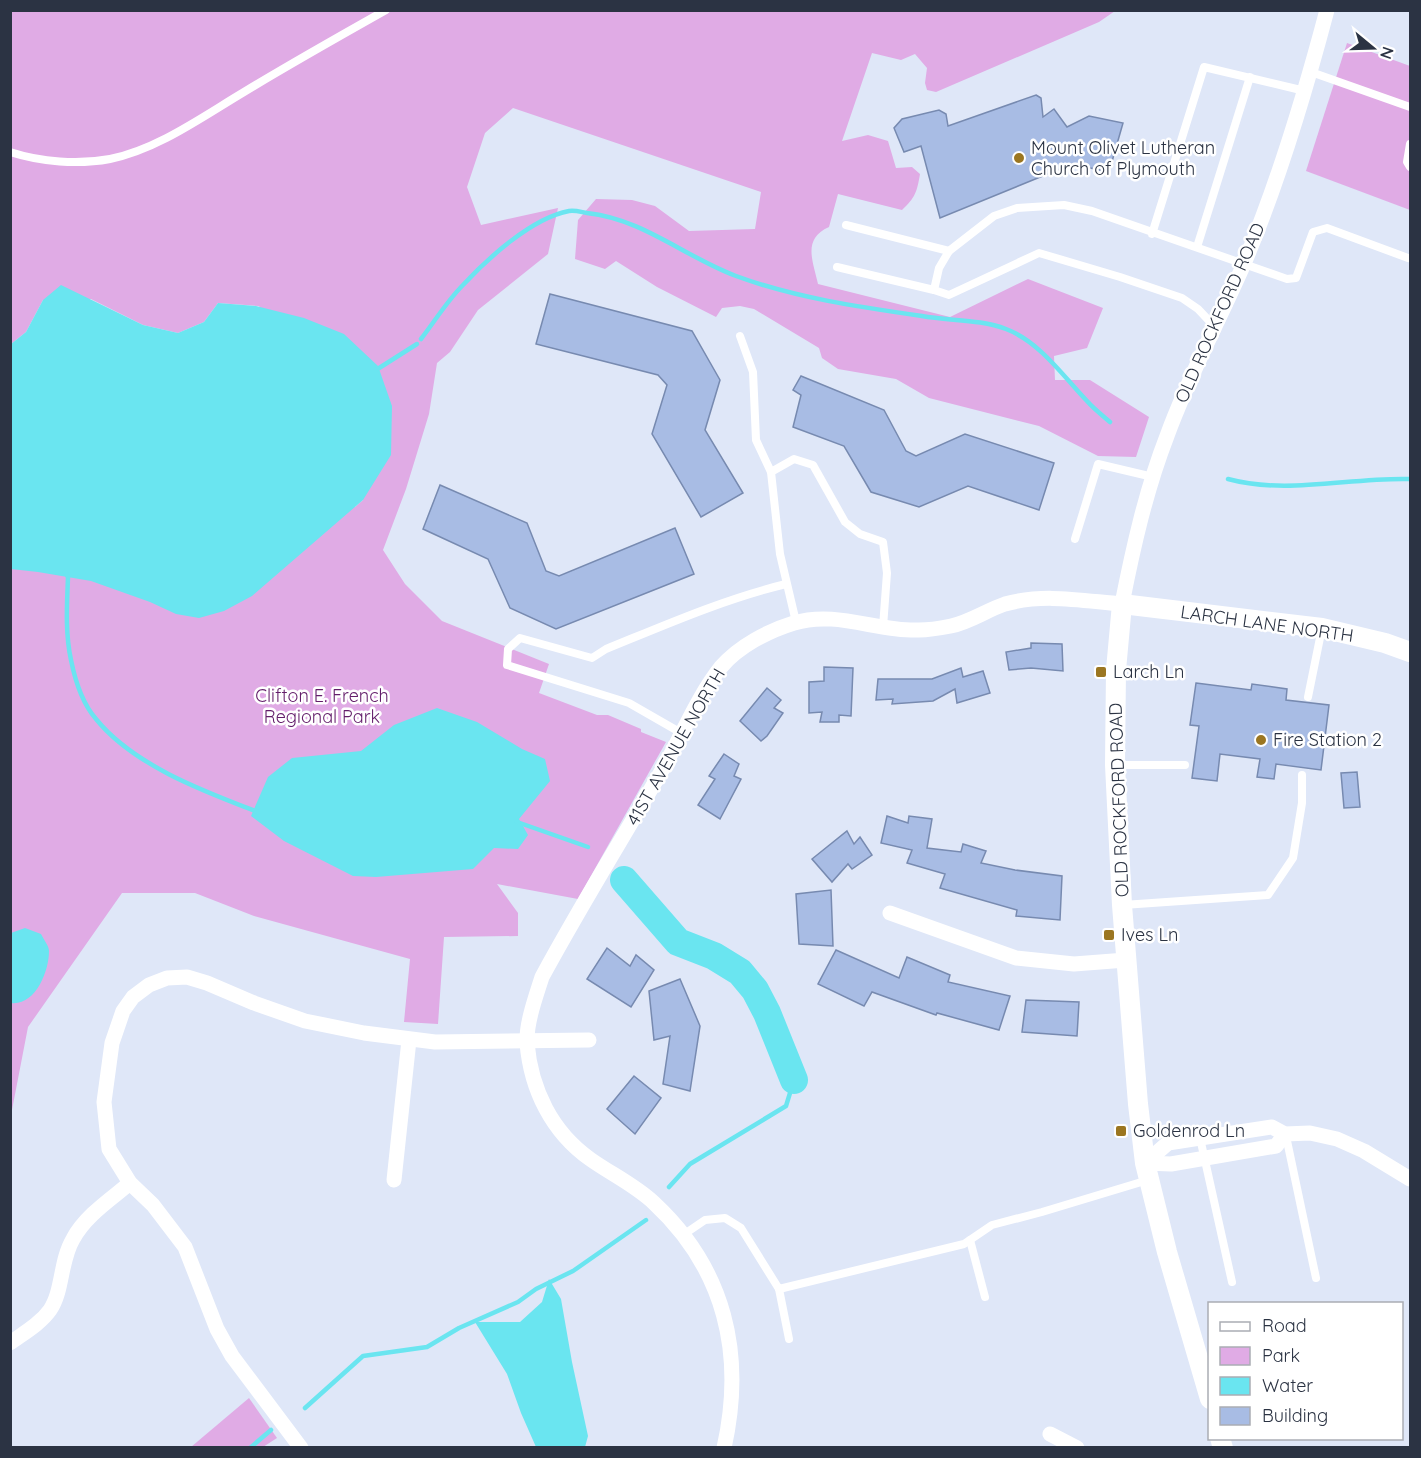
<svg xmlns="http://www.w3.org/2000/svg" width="1421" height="1458" font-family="Quicksand,sans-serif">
<rect width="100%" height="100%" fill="#dfe7f8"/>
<g fill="#e0abe5">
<path d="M 11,11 L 1115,11 L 1099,22 L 936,92 L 927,90 L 925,83 L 927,68 L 915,54 L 901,60 L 872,53 L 842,141 L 868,135 L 888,141 L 896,168 L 912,167 L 920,174 C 917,192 915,198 902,210 L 838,194 L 829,227 C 802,239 813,261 818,284 L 950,317 L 1028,279 L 1103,308 L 1087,348 L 1054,356 L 1055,380 L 1090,380 L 1149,417 L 1136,457 L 1098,456 L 1039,426 L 929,398 L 896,379 L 838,369 L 822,358 L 819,348 L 754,309 L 740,306 L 722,308 L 716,317 L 657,287 L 616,261 L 605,269 L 575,259 L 578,220 L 596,199 L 632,200 L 655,206 L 689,231 L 755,229 L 761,192 L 513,108 L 485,133 L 467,187 L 481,225 L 558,208 L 548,254 L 478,310 L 450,352 L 437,363 L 429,414 L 406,489 L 383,550 L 405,584 L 442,621 L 549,664 L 539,693 L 597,715 L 608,715 L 641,729 L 641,732 L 666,742 L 578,899 L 497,884 L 518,913 L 518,936 L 444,937 L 438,1024 L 404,1022 L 410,959 L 254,916 L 195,893 L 122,893 L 28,1027 L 11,1115 L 11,541 L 355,507 L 363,500 L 259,306 L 218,303 L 204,322 L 178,333 L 143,325 L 91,299 L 43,300 L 26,332 L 11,344 Z"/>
<polygon points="1347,43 1410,66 1410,210 1306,171"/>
<polygon points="249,1398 277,1438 263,1447 191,1447"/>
</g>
<g fill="#6ae5f0">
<polygon points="61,285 143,325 178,333 204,322 218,303 256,306 304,318 344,334 378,366 392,406 391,455 363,500 252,596 224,611 199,618 176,614 150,602 91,581 38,572 11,569 11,344 26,332 43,300"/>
<polygon points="437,708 477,722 522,749 545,759 550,781 519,819 528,835 518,849 494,848 473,869 376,877 353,876 284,841 251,816 268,777 292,758 361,751 394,725"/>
<path d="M 25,928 L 41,934 C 44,940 49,946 49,951 C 49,972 35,1006 11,1003 L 11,933 Z"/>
<polygon points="549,1279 561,1299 572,1362 588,1436 585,1447 536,1447 521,1413 507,1374 475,1322 520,1322 542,1302"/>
</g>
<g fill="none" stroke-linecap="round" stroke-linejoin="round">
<g stroke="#6ae5f0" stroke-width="4.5">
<path d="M 421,339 C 435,321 447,301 463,285 C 488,258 532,218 569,211 C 575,210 581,212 587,213 C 643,219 685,257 736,276 C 796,298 859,307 922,316 C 949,321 980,319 1006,329 C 1040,342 1063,376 1087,401 C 1094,409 1102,415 1110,422"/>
<polyline points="376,370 417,344"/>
<path d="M 1228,479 C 1287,495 1350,477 1410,479"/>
<path d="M 65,572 L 68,577 C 67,604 65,633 71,660 C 75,680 82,703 96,719 C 133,765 203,791 258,812"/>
<polyline points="517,822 588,847"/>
<polyline points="669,1187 690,1164 786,1106 794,1080"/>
<polyline points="305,1408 363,1356 427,1347 459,1328 518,1302 536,1289 573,1271 646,1220"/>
<polyline points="250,1448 271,1430"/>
</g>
<polyline stroke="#6ae5f0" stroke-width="28" points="624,880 678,942 714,956 740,972 755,990 767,1013 794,1080"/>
</g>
<g fill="#a8bce4" stroke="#778ab0" stroke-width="1.5">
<polygon points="1036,95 1041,98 1043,117 1054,109 1067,127 1089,116 1123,123 1109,172 1072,164 940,218 921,146 904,152 894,128 902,119 939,110 946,114 948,126"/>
<polygon points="550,294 692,331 720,380 705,430 743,493 701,517 652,434 667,385 658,375 536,344"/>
<polygon points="801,376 884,410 906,451 916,456 965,434 1054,463 1039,510 968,486 919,507 871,492 844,446 793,427 801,395 793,390"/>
<polygon points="440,485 527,523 546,571 559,576 675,528 694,574 556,629 510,608 488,559 423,529"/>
<polygon points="1031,643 1062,644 1063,671 1031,668 1009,670 1006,652 1031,648"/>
<polygon points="824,667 853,668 851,716 839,715 839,722 820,722 822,712 809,713 809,682 824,681"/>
<polygon points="961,668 963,677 983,671 990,693 957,703 955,689 933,701 892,704 893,699 876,700 878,679 932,679"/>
<polygon points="1196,683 1251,690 1252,684 1287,689 1286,700 1329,705 1321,770 1276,764 1274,779 1257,777 1260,759 1220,754 1217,781 1192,778 1199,726 1190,725"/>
<polygon points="767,688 781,700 774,708 783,713 767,736 761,741 740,721"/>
<polygon points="724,754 739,764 734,776 741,779 720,819 698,805 715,779 709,776"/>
<polygon points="1357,772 1360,807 1344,808 1341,773"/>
<polygon points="887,816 908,823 909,816 932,819 927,848 961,852 963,844 986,851 981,863 1015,870 1062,876 1060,920 1016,916 1017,910 940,888 945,874 907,863 912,850 881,843"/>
<polygon points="847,831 854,844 860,837 872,855 852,869 848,864 832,882 812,859"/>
<polygon points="831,890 833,946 799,944 796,894"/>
<polygon points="607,948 630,966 636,955 654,970 631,1007 587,979"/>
<polygon points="836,950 899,978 907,957 950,975 948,982 1010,996 999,1030 937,1013 936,1015 872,992 864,1006 818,984"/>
<polygon points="680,979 700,1026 690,1091 663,1084 670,1036 654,1040 649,991"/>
<polygon points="1026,1000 1079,1002 1077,1036 1022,1032"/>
<polygon points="634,1076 661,1098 635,1134 607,1109"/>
</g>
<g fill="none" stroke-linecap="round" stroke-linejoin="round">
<g stroke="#fff" stroke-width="8">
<polyline points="1311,72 1410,107"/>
<polyline points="1410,144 1407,162 1410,167"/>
<path d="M 10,152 C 41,162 78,165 110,159 C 158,149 202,117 244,92 C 290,64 338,37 386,10"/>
<polyline points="846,225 949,251"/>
<polyline points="1152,234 1204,67 1305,91"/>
<polyline points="1197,247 1250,77"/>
<polyline points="837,267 934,290"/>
<polyline points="1215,327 1198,309 1182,298 1120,277 1039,253 949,295 934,290 939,268 949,251 994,216 1017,208 1064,205 1092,211 1287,279 1296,278 1313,232 1327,228 1408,258"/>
<polyline points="740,336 753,372 756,440 771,472 780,554 796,622"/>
<polyline points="771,472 794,459 813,465 845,522 860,534 883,542 887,573 883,627"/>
<polyline points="1075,539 1098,464 1153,477"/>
<polyline points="1308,697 1322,628"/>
<path d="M 683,734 L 629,703 L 507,665 L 508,649 L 520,638 L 592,658 L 606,649 C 665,625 724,599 786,584"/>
<polyline points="1117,765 1185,765"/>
<polyline points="1123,905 1268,895 1293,858 1302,803 1302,775"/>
<polyline points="1286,1136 1316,1278"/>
<polyline points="1200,1138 1232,1282"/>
<polyline points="683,1235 705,1220 725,1218 741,1228 779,1289 964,1244 992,1225 1042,1212 1148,1180"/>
<polyline points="970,1240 985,1297"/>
<polyline points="779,1289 789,1339"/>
</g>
<g stroke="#fff" stroke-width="15">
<polyline points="890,913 1016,958 1074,964 1126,960"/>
<polyline points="1145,1163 1168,1143 1272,1127 1285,1134 1310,1133 1337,1139 1364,1151 1410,1179"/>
<polyline points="1145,1163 1171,1164 1276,1146 1285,1134"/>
<polyline points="394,1180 409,1040"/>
<path d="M 10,1343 C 24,1333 40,1324 50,1310 C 63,1291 60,1261 73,1239 C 85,1216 111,1199 130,1183"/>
<polyline points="1050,1434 1077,1448"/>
<polyline points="301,1448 232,1356 217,1329 185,1247 153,1205 130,1183 109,1149 104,1102 112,1043 123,1011 133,997 149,985 167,978 187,977 207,983 254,1003 305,1021 364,1033 435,1042 589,1040"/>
<path d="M 724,1448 C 745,1354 725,1269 654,1203 C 635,1185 611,1174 590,1159 C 552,1132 531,1090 527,1043 C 526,1023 536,996 542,977 C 581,905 624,836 665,765 C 683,733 698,696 721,667 C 739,646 768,631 794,623 C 836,610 878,632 919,630 C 930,630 941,628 951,626 C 970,622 987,610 1005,604 C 1044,593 1084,601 1122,604 C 1133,548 1146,490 1167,436 C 1188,378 1218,323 1243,266 C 1278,184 1304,97 1327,10"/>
</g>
<g stroke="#fff" stroke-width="20">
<polyline points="1210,1399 1167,1252 1145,1163 1138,1104 1122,905 1115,765 1116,670 1122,604 1322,628 1385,643 1410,652"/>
<polyline points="1220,1438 1223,1448"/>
</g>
</g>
<g fill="#9b7621" stroke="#fff" stroke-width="2">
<circle cx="1019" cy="158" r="6"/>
<rect x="1095" y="666" width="12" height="12" rx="3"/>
<circle cx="1261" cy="740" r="6"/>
<rect x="1103" y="929" width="12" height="12" rx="3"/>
<rect x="1115" y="1125" width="12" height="12" rx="3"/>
</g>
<g text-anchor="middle" stroke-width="5" stroke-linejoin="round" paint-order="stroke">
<g font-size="18" fill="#2b3343" stroke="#fff" text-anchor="start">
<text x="1031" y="154">Mount Olivet Lutheran<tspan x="1031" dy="21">Church of Plymouth</tspan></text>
<text x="1113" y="678">Larch Ln</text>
<text x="1273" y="746">Fire Station 2</text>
<text x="1121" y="941">Ives Ln</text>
<text x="1133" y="1137">Goldenrod Ln</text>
</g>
<g font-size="18" fill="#2b3343" stroke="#fff">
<text transform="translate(1220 313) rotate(-66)" y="6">OLD ROCKFORD ROAD</text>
<text transform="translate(1267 624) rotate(8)" y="6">LARCH LANE NORTH</text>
<text transform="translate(676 747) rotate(-60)" y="6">41ST AVENUE NORTH</text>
<text transform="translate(1119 800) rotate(-92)" y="6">OLD ROCKFORD ROAD</text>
</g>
<g font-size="18" fill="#631d6a" stroke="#fff">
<text x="322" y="702">Clifton E. French<tspan x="322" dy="21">Regional Park</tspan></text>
</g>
</g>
<rect width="1421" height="1458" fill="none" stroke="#2b3343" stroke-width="24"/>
<rect x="1208" y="1302" width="195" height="138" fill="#ffffff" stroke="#aaadb4" stroke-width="1.5"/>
<rect x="1220" y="1322" width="30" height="9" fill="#ffffff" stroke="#aaadb4" stroke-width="1.5"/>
<text x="1262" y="1332" font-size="18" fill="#2b3343">Road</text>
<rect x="1220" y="1347" width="30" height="18" fill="#e0abe5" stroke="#aaadb4" stroke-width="1.5"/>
<text x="1262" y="1362" font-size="18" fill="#2b3343">Park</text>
<rect x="1220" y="1377" width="30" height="18" fill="#6ae5f0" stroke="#aaadb4" stroke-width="1.5"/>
<text x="1262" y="1392" font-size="18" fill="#2b3343">Water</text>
<rect x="1220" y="1407" width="30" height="18" fill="#a8bce4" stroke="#aaadb4" stroke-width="1.5"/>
<text x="1262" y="1422" font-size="18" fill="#2b3343">Building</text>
<g transform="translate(1373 48) rotate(109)" stroke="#ffffff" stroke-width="4.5" paint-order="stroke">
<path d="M0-4.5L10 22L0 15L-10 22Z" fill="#2b3343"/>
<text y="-9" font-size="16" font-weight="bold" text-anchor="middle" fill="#2b3343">N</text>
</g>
</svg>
